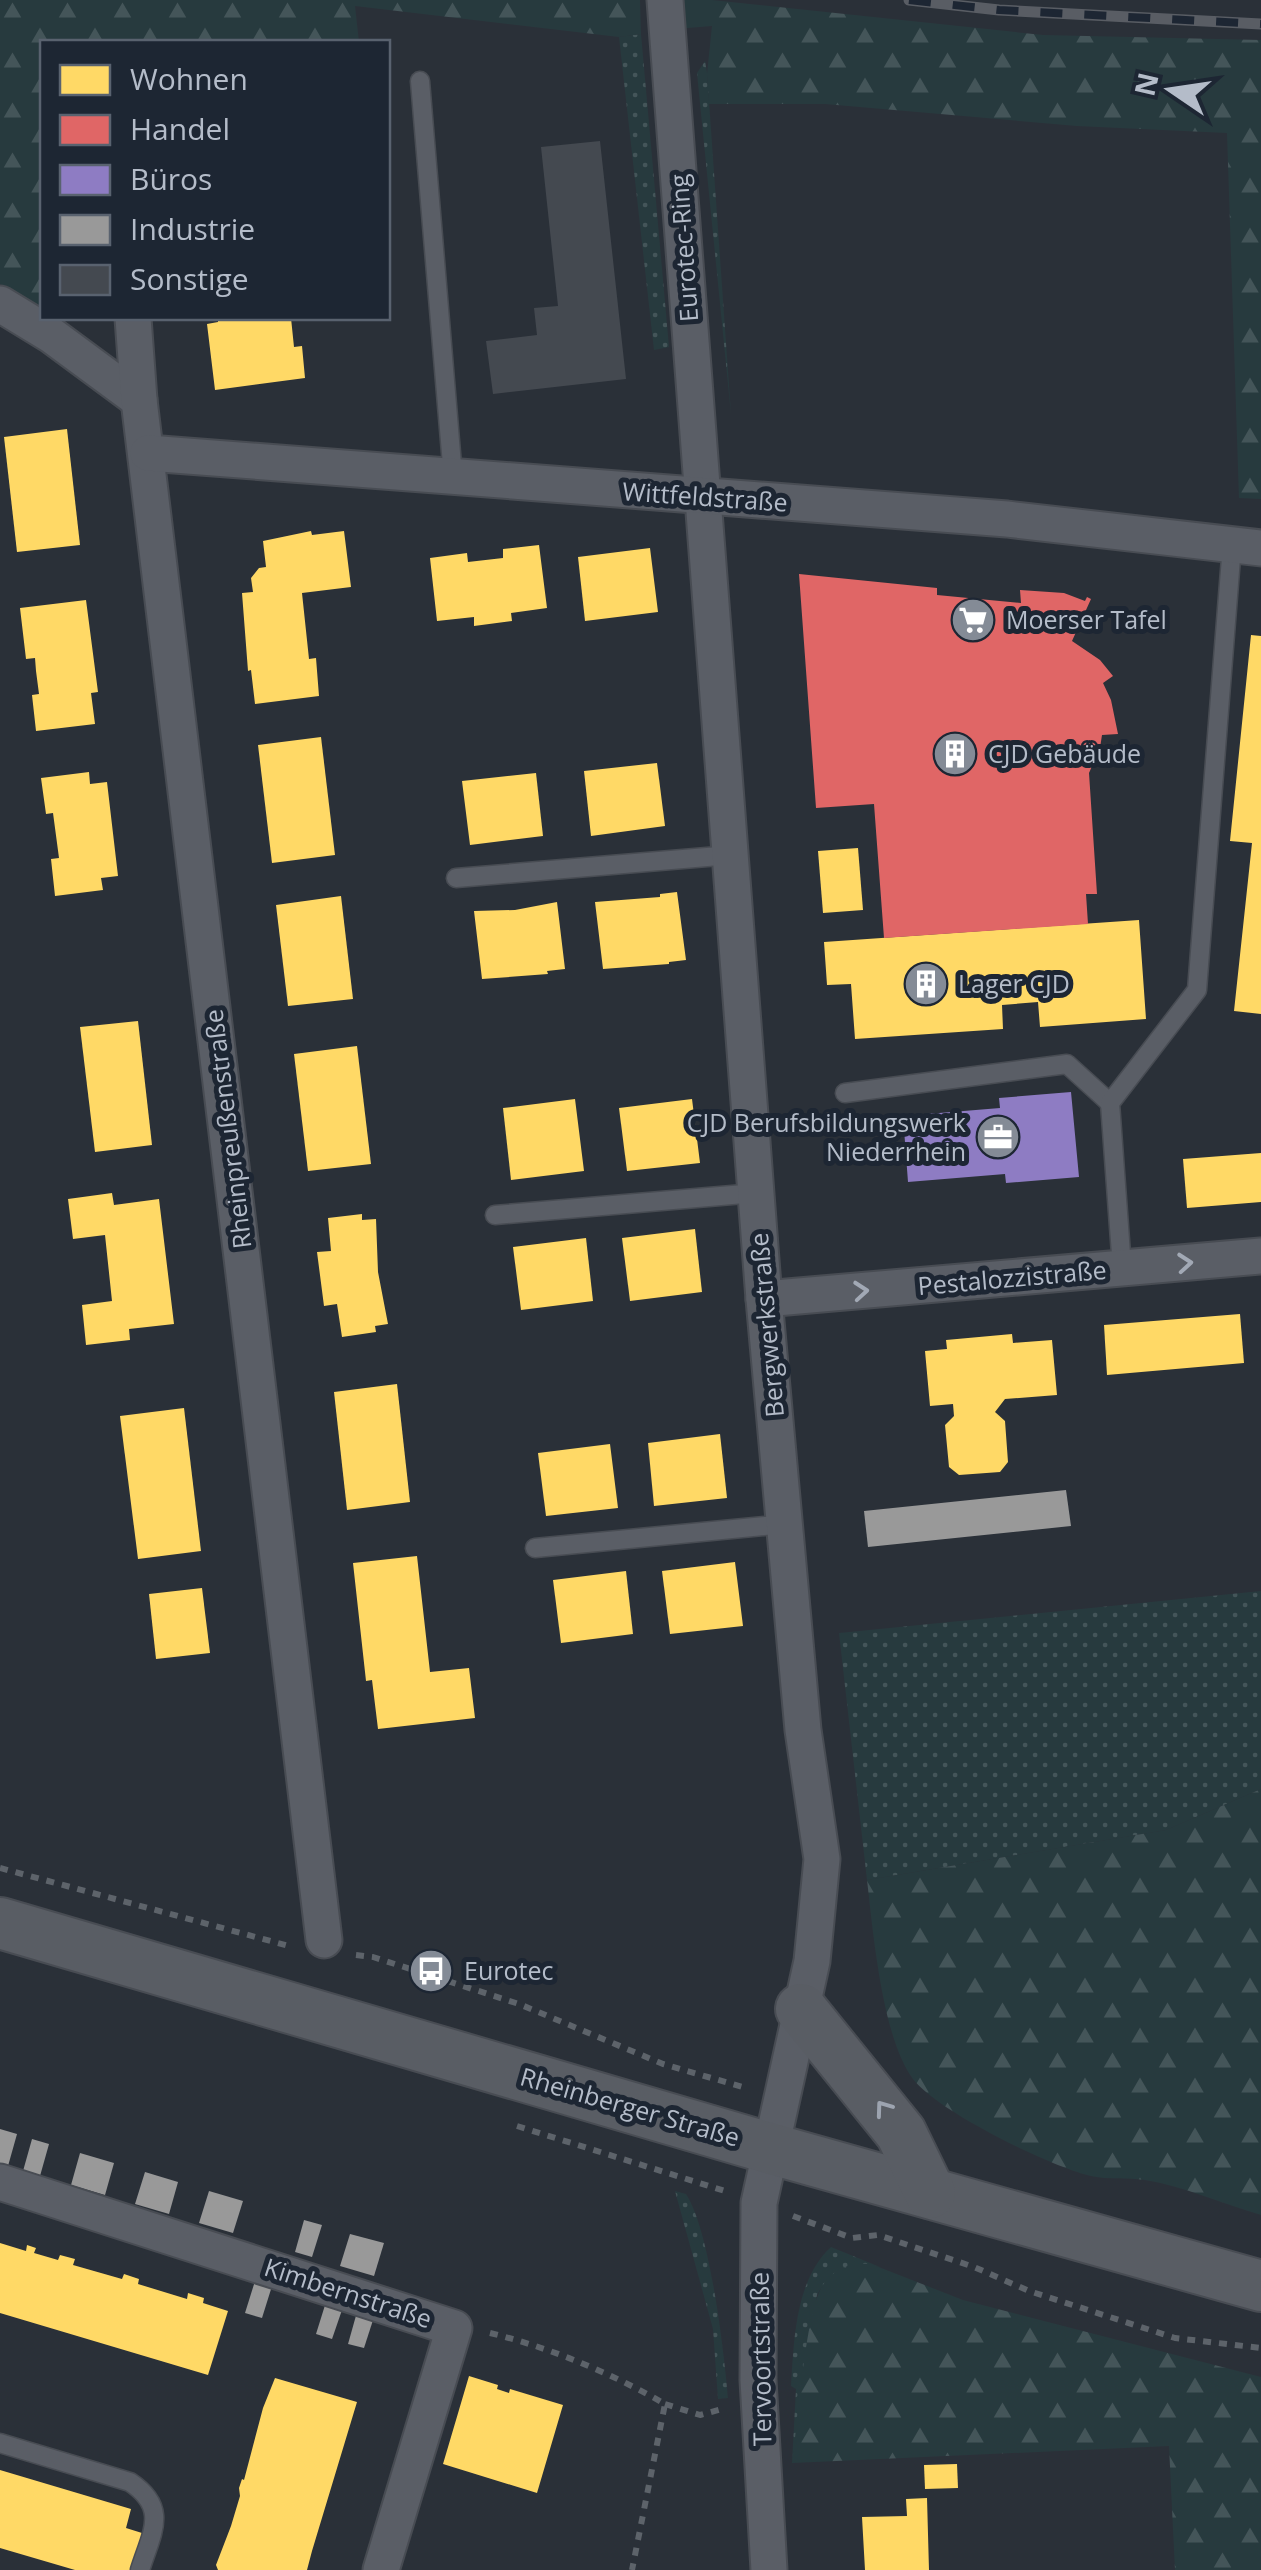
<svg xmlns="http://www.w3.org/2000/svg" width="1261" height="2570" font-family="'Open Sans',sans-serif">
<defs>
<pattern id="grass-dots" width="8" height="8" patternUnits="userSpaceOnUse" patternTransform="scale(2.5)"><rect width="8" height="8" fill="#273a3e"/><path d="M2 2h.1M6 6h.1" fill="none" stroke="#445559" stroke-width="1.8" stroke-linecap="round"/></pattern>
<pattern id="forest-firs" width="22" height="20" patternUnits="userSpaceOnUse" patternTransform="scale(2.5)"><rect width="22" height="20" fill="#273a3e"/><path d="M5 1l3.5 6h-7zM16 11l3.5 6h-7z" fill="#445559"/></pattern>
</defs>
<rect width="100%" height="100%" fill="#2a3038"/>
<g fill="url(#grass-dots)">
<polygon points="641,34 669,347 654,350 619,37"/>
<polygon points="705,61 707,73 731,414 697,73"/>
<polygon points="1261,1591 1261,1789 1166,1830 867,1880 839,1633"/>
<path d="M 675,2191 L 686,2194 C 710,2231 724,2351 728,2398 L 718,2399 L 713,2329 Z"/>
<path d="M 831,2247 L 880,2267 C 852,2259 830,2270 817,2295 L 792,2463 L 796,2389 L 791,2386 C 794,2341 795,2280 831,2247 Z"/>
</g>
<g fill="url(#forest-firs)">
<polygon points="0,0 640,0 641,34 619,37 355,6 359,42 42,42 42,311 0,284"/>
<polygon points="675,0 712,0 1043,35 1261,40 1261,499 1239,498 1227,133 1077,126 825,104 709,104 707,74 712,26 675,29"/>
<path d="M 1261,1789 L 1261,2215 C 1223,2204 1183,2186 1145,2180 C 1127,2177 1109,2180 1091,2176 C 1051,2167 937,2111 913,2079 C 882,2038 873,1931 867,1880 L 1166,1830 Z"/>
<path d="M 871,2264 L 963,2300 L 1261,2377 L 1261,2570 L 1175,2570 L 1169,2446 L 792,2463 C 798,2425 805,2311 823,2285 C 834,2268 852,2262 871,2264 Z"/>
</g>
<g fill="#ffd966">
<polygon points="218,318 291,318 294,347 302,346 305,378 215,390 207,324 218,322"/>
<polygon points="67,429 80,545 17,552 4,437"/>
<polygon points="311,531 312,535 344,531 351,587 302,593 309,659 316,658 319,696 255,704 251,670 248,671 242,593 253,592 251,578 259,568 266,567 263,541"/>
<polygon points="539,545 547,608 511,613 512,621 474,626 474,617 437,621 430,558 467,553 468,562 503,558 503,549"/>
<polygon points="650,548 658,612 585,621 578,557"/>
<polygon points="86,600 98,692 91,693 95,724 36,731 32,695 39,694 36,671 35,658 26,659 20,608"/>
<polygon points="1251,635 1261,636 1261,1014 1234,1011 1252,843 1230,841"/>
<polygon points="321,737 335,855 272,863 258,745"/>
<polygon points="657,763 665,826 591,836 584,771"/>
<polygon points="89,772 90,784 107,782 118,876 101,878 103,890 55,896 51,859 59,858 53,813 46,814 41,778"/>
<polygon points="536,773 543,836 470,845 462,781"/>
<polygon points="858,848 863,910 823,913 818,851"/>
<polygon points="677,892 686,960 669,962 669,964 603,969 595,902 660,897 660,894"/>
<polygon points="341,896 353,999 288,1006 276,905"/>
<polygon points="557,902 565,969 547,971 548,974 482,979 474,911 515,910"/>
<polygon points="1139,920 1146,1019 1040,1027 1038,1002 1002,1005 1003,1029 855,1039 851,984 827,985 824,942"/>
<polygon points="138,1021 152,1145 95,1152 80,1027"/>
<polygon points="357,1046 371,1164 308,1171 294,1054"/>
<polygon points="575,1099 584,1171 511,1180 503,1108"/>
<polygon points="692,1099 700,1163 627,1171 619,1108"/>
<polygon points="1261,1153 1261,1202 1187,1208 1183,1159"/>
<polygon points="112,1193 114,1205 159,1199 174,1324 129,1329 130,1340 86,1345 82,1305 112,1301 105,1235 73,1239 68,1199"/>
<polygon points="362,1214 362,1220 376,1219 378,1272 388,1324 375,1326 376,1332 342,1337 337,1304 324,1306 317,1252 331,1251 328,1218"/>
<polygon points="695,1229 702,1292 630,1301 622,1238"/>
<polygon points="586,1238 593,1301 521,1310 513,1247"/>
<polygon points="1240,1314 1244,1363 1107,1375 1104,1325"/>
<polygon points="1012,1334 1013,1343 1052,1340 1057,1395 1005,1399 995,1412 1005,1421 1008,1462 1000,1472 959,1475 949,1467 945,1425 954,1416 953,1404 930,1406 925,1351 947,1349 946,1340"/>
<polygon points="397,1384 410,1502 347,1510 334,1392"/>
<polygon points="184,1408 201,1551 138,1559 120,1416"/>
<polygon points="720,1434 727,1498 654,1506 648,1443"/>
<polygon points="610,1444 618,1508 546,1516 538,1453"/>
<polygon points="417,1556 430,1672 469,1668 475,1718 378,1729 372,1680 366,1681 353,1563"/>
<polygon points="735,1562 743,1626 670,1634 662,1571"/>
<polygon points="626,1571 633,1634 561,1643 553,1580"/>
<polygon points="202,1588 210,1653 156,1659 149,1594"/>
<polygon points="0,2243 26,2251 27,2245 36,2248 34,2253 58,2260 60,2255 75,2259 73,2265 122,2279 124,2274 139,2279 138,2284 187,2299 188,2293 204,2298 203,2303 228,2311 208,2375 0,2313"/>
<polygon points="469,2376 498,2385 497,2389 509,2393 510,2389 563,2405 537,2493 443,2464"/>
<polygon points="275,2378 357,2402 312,2551 307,2570 218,2570 216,2565 231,2526 240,2496 239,2488 242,2479 244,2480 263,2408"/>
<polygon points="957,2464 958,2488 925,2489 924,2465"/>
<polygon points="0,2470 131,2509 126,2528 142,2533 131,2570 75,2570 0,2548"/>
<polygon points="927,2498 929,2570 865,2570 862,2517 907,2516 906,2499"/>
</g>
<polygon fill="#e06666" points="799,574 937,588 937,595 1021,603 1020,590 1064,593 1085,601 1087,597 1091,599 1072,641 1100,660 1113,676 1103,683 1111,700 1118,734 1102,735 1100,748 1089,773 1097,894 1086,894 1088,924 884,938 874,804 816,808"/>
<polygon fill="#8e7cc3" points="1071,1092 1079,1177 1006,1183 1005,1174 908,1182 903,1116 1000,1108 999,1098"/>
<g fill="#999">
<polygon points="1066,1490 1071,1526 868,1547 864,1511"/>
<polygon points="0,2129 17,2134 8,2166 0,2164"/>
<polygon points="32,2139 49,2144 40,2176 23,2171"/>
<polygon points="80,2153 114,2163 105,2195 71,2185"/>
<polygon points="145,2172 178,2182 169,2214 135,2204"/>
<polygon points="209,2191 243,2201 233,2233 199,2223"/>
<polygon points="304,2220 322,2225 312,2257 295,2252"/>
<polygon points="350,2234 384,2243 374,2276 340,2266"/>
<polygon points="255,2281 272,2286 262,2318 245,2313"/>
<polygon points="326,2302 343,2307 332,2339 316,2334"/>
<polygon points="357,2312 374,2317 364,2348 348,2344"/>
</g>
<polygon fill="#444950" points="600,141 626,379 493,394 486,341 537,335 534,308 558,306 541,147"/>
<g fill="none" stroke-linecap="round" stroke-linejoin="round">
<g stroke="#484c53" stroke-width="21">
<g id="lane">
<polyline points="420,81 453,477"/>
<polyline points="456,878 731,855"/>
<polyline points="845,1093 1067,1064 1110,1103"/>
<polyline points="495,1215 756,1193"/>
<polyline points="1122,1268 1110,1103 1197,990 1232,545"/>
<polyline points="535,1548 785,1524"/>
<path d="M 0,2443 L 130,2482 C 169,2508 152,2532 140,2570"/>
</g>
</g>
<g stroke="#484c53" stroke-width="39">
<g id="street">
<polyline points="665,0 764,1299 803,1730 822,1859 812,1961 759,2203 758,2380 769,2570"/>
<polyline points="0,304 51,335 139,400"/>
<polyline points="133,318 139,400 324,1940"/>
<polyline points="148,453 1007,519 1261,548"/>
<polyline points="764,1299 1261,1256"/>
<polyline points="0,2182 454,2328 381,2570"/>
</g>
</g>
<g stroke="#484c53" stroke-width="54">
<g id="secondary">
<polyline points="0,1923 772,2149 1261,2286"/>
<polyline points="801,2009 901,2133 930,2193"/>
</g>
</g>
<g stroke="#5d636a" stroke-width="6" stroke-dasharray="8 8" stroke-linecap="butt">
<polyline points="0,1868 289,1946"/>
<polyline points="356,1955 373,1957 519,2004 663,2064 746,2088"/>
<polyline points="517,2126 725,2191"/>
<polyline points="793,2216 852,2238 878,2235 974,2267 1029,2291 1175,2338 1261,2348"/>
<path d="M 490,2333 C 551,2348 611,2373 665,2404 L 632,2570"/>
<polyline points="665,2404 700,2415 722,2409"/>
</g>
<use href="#lane" stroke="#5a5e66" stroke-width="18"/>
<use href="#street" stroke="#5a5e66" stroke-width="35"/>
<use href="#secondary" stroke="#595d64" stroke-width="50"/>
<g stroke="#595d64" stroke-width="11">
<polyline id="rail" points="909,0 999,10 1261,24"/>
</g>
<use href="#rail" stroke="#1d2633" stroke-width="8" stroke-dasharray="22" stroke-linecap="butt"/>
</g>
<defs><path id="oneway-chevron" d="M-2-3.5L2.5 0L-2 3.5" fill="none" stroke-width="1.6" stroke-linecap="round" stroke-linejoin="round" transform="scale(2.5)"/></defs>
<g stroke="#a2a9b5">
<use href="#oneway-chevron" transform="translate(1185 1263) rotate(-5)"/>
<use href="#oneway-chevron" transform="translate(861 1291) rotate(-5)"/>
</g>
<use stroke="#9da4b0" href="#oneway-chevron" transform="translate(883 2108) rotate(-126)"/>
<defs>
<g id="supermarket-disc" transform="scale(2.25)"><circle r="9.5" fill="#848b96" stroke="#1d2633"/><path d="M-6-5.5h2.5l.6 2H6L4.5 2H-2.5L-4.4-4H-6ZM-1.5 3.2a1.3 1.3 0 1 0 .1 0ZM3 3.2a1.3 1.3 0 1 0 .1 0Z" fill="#fff"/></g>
<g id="building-disc" transform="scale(2.25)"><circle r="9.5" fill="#848b96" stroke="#1d2633"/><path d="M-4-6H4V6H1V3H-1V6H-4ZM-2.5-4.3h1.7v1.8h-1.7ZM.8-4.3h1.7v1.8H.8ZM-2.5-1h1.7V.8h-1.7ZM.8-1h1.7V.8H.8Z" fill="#fff"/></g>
<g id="office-disc" transform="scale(2.25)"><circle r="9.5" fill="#848b96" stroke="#1d2633"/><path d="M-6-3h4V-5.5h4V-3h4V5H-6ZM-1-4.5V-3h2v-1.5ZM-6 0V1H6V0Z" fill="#fff"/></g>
<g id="bus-disc" transform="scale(2.25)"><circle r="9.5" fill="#848b96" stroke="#1d2633"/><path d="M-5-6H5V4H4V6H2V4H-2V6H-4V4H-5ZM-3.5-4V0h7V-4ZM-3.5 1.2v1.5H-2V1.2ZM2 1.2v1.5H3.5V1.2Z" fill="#fff"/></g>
</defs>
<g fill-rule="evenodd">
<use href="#supermarket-disc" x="973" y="620"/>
<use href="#building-disc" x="955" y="754"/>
<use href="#building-disc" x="926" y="984"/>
<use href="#office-disc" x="998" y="1137"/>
<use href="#bus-disc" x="431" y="1971"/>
</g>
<g text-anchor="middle" stroke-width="10" stroke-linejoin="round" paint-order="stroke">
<g font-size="25" fill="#b4bcc9" stroke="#1d2633">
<text transform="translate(684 248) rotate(-94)" y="9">Eurotec-Ring</text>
<text transform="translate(705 497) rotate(4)" y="9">Wittfeldstraße</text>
<text transform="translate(228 1129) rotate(-97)" y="9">Rheinpreußenstraße</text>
<text transform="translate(1012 1278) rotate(-5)" y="9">Pestalozzistraße</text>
<text transform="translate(767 1325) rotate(-95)" y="9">Bergwerkstraße</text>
<text transform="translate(630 2107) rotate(16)" y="9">Rheinberger Straße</text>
<text transform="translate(348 2293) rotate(18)" y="9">Kimbernstraße</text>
<text transform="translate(761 2359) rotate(-91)" y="9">Tervoortstraße</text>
</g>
<g font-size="25" fill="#b4bcc9" stroke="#1d2633" text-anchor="start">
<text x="1006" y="629">Moerser Tafel</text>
<text x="988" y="763">CJD Gebäude</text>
<text x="958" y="993">Lager CJD</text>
<text x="966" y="1132" text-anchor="end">CJD Berufsbildungswerk<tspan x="966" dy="29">Niederrhein</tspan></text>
<text x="464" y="1980">Eurotec</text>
</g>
</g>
<rect x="40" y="40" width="350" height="280" fill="#1d2633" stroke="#59626f" stroke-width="2.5"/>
<rect x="60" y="65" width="50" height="30" fill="#ffd966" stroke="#59626f" stroke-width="2.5"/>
<text x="130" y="90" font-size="30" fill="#b4bcc9">Wohnen</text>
<rect x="60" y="115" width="50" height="30" fill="#e06666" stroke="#59626f" stroke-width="2.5"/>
<text x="130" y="140" font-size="30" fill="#b4bcc9">Handel</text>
<rect x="60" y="165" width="50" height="30" fill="#8e7cc3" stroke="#59626f" stroke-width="2.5"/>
<text x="130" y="190" font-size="30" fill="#b4bcc9">Büros</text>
<rect x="60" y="215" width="50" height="30" fill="#999999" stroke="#59626f" stroke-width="2.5"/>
<text x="130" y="240" font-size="30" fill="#b4bcc9">Industrie</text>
<rect x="60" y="265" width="50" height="30" fill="#444950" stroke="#59626f" stroke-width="2.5"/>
<text x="130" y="290" font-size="30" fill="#b4bcc9">Sonstige</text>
<g transform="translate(1171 90) rotate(283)" stroke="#1d2633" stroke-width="8" paint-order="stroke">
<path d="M0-8L18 38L0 25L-18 38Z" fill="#b4bcc9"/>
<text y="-15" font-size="28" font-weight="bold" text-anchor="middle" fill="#b4bcc9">N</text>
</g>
</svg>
